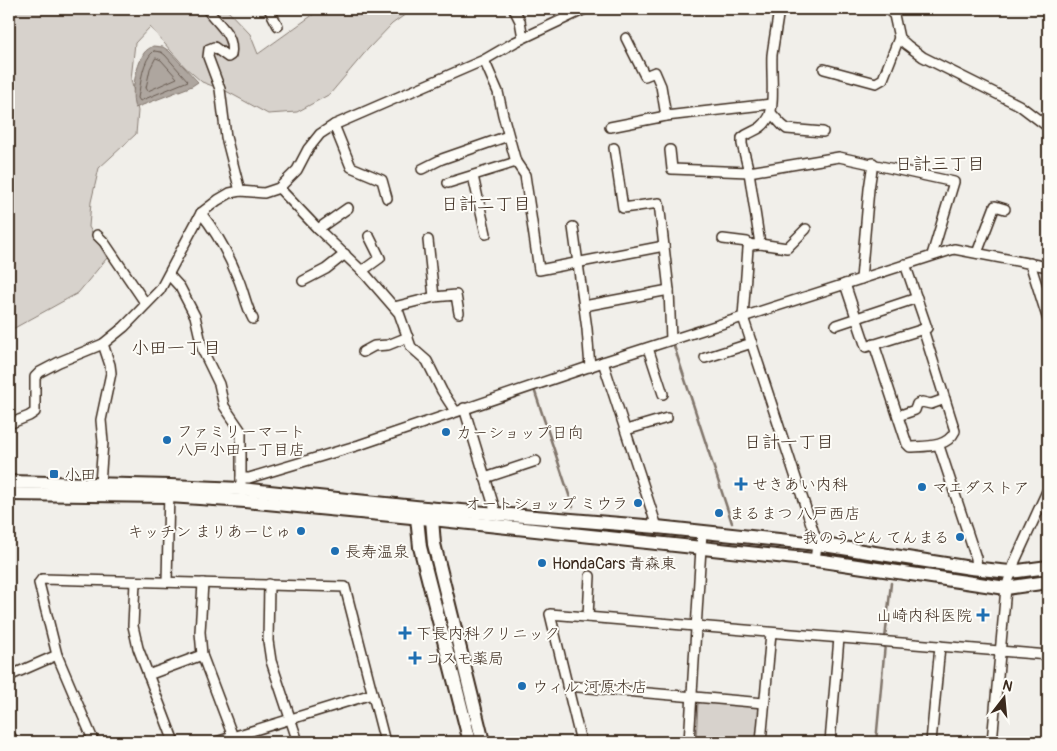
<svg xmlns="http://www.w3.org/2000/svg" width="1057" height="751" font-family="Pangolin,'Klee One',sans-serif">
<rect width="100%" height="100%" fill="#f1efea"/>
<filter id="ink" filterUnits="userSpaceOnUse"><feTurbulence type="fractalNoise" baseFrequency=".02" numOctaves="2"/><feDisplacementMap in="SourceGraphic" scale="10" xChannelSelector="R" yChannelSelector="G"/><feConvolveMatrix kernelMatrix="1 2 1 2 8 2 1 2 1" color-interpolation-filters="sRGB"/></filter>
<g filter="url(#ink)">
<g fill="#d7d2cc" stroke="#897e75">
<polygon points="9,9 226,9 250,34 258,54 321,9 413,9 392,24 368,49 330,94 297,112 268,114 226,91 202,82 185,67 150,27 135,43 131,79 138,111 136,134 99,168 91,202 89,227 107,258 78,293 9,331"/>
<polygon points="701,702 759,707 757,742 696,742 698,704"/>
</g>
<path fill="#aea69f" stroke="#80746b" d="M 153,46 L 163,47 L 169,51 L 198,82 L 192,86 L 135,108 C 130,93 136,67 144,53 C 146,50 150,48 153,46 Z"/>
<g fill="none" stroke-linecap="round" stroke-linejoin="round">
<g stroke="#695c52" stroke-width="1">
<path d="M 154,51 L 161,52 L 165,55 L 188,81 L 140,101 L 138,98 C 141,83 142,60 154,51 Z"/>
<polygon points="156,58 161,60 177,78 148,91 146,88 150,69"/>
</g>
<g stroke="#80746b" stroke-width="2.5">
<polyline points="674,346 732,523"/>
<polyline points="535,392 573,507"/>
<polyline points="885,639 891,583"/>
<polyline points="876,742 885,644"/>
</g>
<g stroke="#3b2a1e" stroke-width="12">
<g id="street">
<path d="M 207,9 C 217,24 235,34 231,55 L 228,57 L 214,47 L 209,49 L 208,57 L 220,89 L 226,137 L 240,191"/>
<polyline points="269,9 278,26"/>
<polyline points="514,9 520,21 523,38"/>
<path d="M 779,9 C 777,24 774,40 772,55 C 771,70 775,106 769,117 C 760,133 752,129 742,138 L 742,144 L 749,172 L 760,244 L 751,245 L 748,248 L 743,317 L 814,533 L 817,544 L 815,561"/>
<polyline points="887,9 894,15 899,38 907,45 923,57 1019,105 1048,127"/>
<polyline points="626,38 645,76 655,72 661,86 666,116 771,104"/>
<polyline points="484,60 498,92 503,115 516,162 525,175 539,270 664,246"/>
<polyline points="824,69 876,83 883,79 899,38"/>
<polyline points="771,113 782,125 787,129 823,132"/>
<polyline points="334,125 351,167 382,180 387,198"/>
<polyline points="610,127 666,116"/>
<polyline points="614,148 623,208 659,203 669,290 671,340"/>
<polyline points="670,150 672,169 749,172 839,157 954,182 932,255"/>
<polyline points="422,169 442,159 508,136"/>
<polyline points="473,176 486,234"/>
<polyline points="448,183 516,162"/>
<polyline points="279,188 318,229 366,275 399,313 411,347 427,361 442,391 455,411"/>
<path d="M 201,213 C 217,233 228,253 238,278 C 244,292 246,306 253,319"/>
<polyline points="573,227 587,329 590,367"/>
<polyline points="318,229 348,208"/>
<polyline points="97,235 104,242 146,304"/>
<polyline points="723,239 747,242 751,245"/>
<polyline points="428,240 434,297"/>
<polyline points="760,244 787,248 806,229"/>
<polyline points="977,253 995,206 1005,209"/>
<polyline points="1030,263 1048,320"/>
<polyline points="362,271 380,258 369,236"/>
<polyline points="169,275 180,287 195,316 203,351 219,384 224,406 241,431 241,484"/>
<polyline points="861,279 869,189 873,163"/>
<polyline points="303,281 326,269 345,254"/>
<polyline points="845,284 866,347 927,328 905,264"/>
<polyline points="584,306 669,290"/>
<polyline points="394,307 434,297 456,295 459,313"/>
<polyline points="836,325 917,298"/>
<path d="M 874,344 L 907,444 L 910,447 C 926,446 947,448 955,431 L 923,329"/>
<polyline points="648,348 663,394"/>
<polyline points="363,352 374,346 388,345 408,337"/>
<polyline points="705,358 752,343"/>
<polyline points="603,362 657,527"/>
<polyline points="464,408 496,513"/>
<polyline points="898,416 915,410 917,404 922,402 931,404 945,399"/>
<polyline points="9,424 29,416 35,412 35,377 40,372 59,362 103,344 124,327 160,290 201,213 218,200 230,193 240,191 264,193 279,188 297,170 308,149 320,134 334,125 484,60 515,42 585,9"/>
<polyline points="626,430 667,418"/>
<polyline points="939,446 976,558 977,569"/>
<polyline points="241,478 249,478 359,445 603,362 954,249 1048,267"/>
<polyline points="485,478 536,461"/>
<polyline points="100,484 103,442 101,420 111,373 110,365 103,344"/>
<polyline points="135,582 133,626 138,648 174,742"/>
<polyline points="167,582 169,490"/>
<polyline points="203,583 200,632 202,655 233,737"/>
<polyline points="269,584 268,641 271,661 298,742"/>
<polyline points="588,617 590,576"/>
<polyline points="148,675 202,655"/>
<polyline points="9,676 57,655"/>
<polyline points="567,686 764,703"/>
<polyline points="94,742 57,655 39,583 42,579 345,587 385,742"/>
<polyline points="216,742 372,694"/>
<polyline points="581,742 550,614 1048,655"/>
<polyline points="689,742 702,532"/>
<polyline points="761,742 771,633"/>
<polyline points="830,742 839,638"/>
<polyline points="931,742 940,646"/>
<polyline points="992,742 1006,588 1015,561 1048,489"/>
</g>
</g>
<g stroke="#3b2a1e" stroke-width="16">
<g id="secondary">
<polyline points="9,482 170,486 241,489 425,508 657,527 817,544 971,568 1010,572 1048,567"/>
<polyline points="9,494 169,496 245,501 432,519 823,561 1006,588 1048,582"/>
<polyline points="470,742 420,547 417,518 425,508 432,519 434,544 483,742"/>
</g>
</g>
<g stroke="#3b2a1e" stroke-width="18">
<polyline id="primary" points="9,739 11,742"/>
</g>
<use href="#street" stroke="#fdfcf7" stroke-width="9"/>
<use href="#secondary" stroke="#fdfcf7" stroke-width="12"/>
<use href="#primary" stroke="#fdfcf7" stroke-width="14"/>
</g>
</g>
<g fill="#1f6fb2" stroke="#fdfcf7" stroke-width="2">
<circle cx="446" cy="432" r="5"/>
<circle cx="167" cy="440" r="5"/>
<rect x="49" y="469" width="10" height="10" rx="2.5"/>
<path d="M738.5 476.5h5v5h5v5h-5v5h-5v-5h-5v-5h5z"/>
<circle cx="922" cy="487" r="5"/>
<circle cx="638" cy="503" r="5"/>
<circle cx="719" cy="513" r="5"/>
<circle cx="301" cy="531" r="5"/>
<circle cx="960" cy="537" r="5"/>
<circle cx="335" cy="551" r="5"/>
<circle cx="542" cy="563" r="5"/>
<path d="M980.5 607.5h5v5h5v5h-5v5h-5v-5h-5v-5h5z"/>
<path d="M402.5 625.5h5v5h5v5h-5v5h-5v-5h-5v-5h5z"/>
<path d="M412.5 650.5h5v5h5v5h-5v5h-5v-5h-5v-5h5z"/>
<circle cx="522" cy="686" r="5"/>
</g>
<g text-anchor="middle" stroke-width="4" stroke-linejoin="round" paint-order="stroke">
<g font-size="16" fill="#3b2a1e" stroke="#fdfcf7" text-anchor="start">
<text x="177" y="437">ファミリーマート<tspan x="177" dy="18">八戸小田一丁目店</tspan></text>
<text x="456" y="438">カーショップ日向</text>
<text x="64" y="480">小田</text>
<text x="752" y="490">せきあい内科</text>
<text x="932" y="493">マエダストア</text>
<text x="628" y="509" text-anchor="end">オートショップ ミウラ</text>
<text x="729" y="519">まるまつ 八戸西店</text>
<text x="291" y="537" text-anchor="end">キッチン まりあーじゅ</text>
<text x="950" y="543" text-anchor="end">我のうどん てんまる</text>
<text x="345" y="557">長寿温泉</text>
<text x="552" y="569">HondaCars 青森東</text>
<text x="972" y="621" text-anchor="end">山崎内科医院</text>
<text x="416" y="639">下長内科クリニック</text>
<text x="425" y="664">コスモ薬局</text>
<text x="532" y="692">ウィル 河原木店</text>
</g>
<g font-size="18" fill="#3b2a1e" stroke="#fdfcf7">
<text x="940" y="170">日計三丁目</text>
<text x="486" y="210">日計二丁目</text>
<text x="176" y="354">小田一丁目</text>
<text x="789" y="448">日計一丁目</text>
</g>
</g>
<rect width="1057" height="751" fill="none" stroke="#fdfcf7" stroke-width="30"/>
<rect x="15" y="15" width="1027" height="721" fill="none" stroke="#3b2a1e" stroke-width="2" filter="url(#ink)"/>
<g transform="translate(1004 698) rotate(16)" stroke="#fdfcf7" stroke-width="4" paint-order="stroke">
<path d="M0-4L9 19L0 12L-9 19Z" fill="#3b2a1e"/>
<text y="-8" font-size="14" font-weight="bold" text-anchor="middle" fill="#3b2a1e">N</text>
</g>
</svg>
